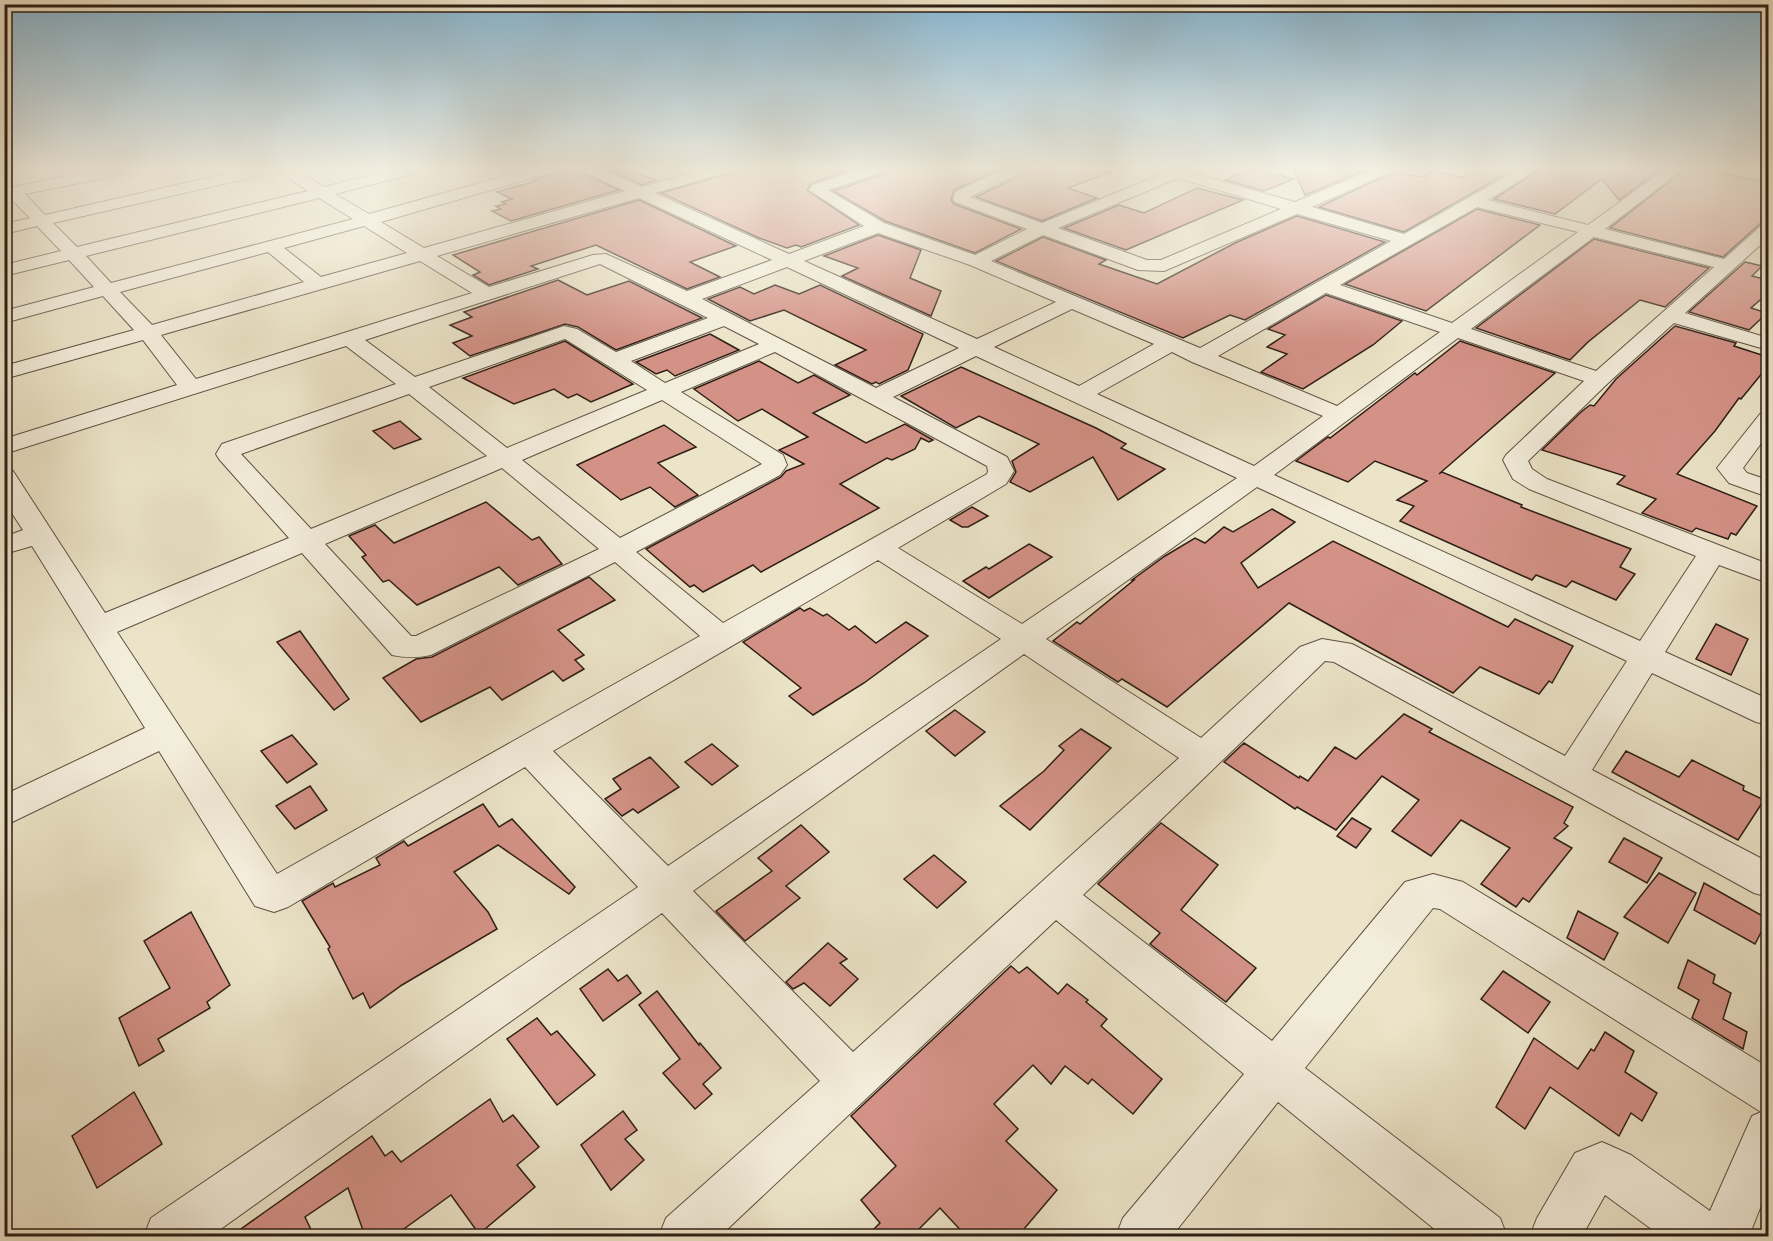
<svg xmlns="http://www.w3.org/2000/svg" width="1773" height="1241" font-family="'IM FELL French Canon',serif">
<rect width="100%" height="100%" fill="#ece4c8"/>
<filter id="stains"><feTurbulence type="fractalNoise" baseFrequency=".00333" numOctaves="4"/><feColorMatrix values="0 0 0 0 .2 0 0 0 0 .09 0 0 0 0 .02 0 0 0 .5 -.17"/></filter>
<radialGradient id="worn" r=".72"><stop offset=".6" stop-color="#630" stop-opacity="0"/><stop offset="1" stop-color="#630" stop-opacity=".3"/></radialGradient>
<g fill="#d49287" stroke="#2e1e16" stroke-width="1.5">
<polygon points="554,170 582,170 586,175 619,190 511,221 492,211 501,209 496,206 506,204 502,202 512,199 497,192 536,181 534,180 550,175"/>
<polygon points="610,170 624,170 657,180 642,185"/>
<polygon points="741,170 851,170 811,183 807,190 859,225 801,247 796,245 787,248 759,238 661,193"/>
<polygon points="884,170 997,170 954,190 951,200 954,204 1021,229 975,253 885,221 833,191 880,175"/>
<polygon points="1025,170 1110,170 1111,172 1068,188 1097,198 1042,221 976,197 1021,175"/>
<polygon points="1247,170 1261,170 1294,179 1264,191 1225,180"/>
<polygon points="1294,170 1365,170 1305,195"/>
<polygon points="1465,170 1513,170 1404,232 1319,207 1393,172 1423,177 1434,171 1464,178"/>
<polygon points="1539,170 1660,170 1619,200 1602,179 1555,214 1494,199"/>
<polygon points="1684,170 1706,170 1768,183 1768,222 1761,223 1723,257 1610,228"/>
<polygon points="1197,188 1243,200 1126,250 1064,228 1119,205 1144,213"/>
<polygon points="639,200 736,246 690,262 720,277 687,289 596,245 531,266 538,269 489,285 473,275 480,272 453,255"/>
<polygon points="1477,209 1540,225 1426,311 1345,284"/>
<polygon points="1297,216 1385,242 1245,320 1230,315 1183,338 996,261 1043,237 1106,260 1099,264 1157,284 1235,243"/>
<polygon points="878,235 921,250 910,278 941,291 931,316 842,276 858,268 824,256"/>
<polygon points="1594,239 1709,268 1665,307 1640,300 1588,342 1570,360 1476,328"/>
<polygon points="1745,262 1762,266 1752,276 1768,280 1768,293 1751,308 1767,313 1749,330 1689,312"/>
<polygon points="558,280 587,295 629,281 702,318 616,350 578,327 565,324 470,356 453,343 472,336 450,325 472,317 464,312"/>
<polygon points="775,285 799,294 820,285 923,334 908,370 879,384 876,382 872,384 835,365 866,350 784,310 750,321 708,299 740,287 754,294"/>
<polygon points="1326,295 1402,321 1373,345 1303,389 1261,372 1287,354 1267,347 1285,335 1268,329"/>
<polygon points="1675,326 1736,343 1734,346 1768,357 1768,366 1741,399 1739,398 1715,431 1677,474 1757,506 1736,535 1731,533 1728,539 1696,528 1692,532 1642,513 1656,499 1617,484 1625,476 1542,450 1581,412 1590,405 1594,406 1616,379"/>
<polygon points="710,334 739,350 675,376 667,370 656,374 636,362"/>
<polygon points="565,341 633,384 591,402 577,394 568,398 554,389 514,404 463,378"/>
<polygon points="1460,341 1555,373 1439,474 1442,472 1522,505 1521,507 1631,549 1620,567 1635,574 1616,600 1572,581 1566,587 1536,575 1532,580 1400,521 1414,506 1397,500 1427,481 1375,461 1348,482 1296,461 1328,437 1330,438 1411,376 1415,373 1417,375"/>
<polygon points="759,361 798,383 814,375 850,395 813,413 866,443 905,424 933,440 929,442 921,438 915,449 892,460 887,458 840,484 879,508 761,572 753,565 703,592 694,585 690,587 646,549 781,477 786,471 804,464 779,450 808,437 762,409 738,421 694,389"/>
<polygon points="961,367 1096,428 1126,444 1121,448 1165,469 1118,500 1093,457 1030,492 1010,482 1016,472 1012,461 1039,444 979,416 956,428 901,396"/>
<polygon points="400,421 421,439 394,449 373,431"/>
<polygon points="664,425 696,447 658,463 698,495 675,507 650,487 621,500 577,465"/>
<polygon points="486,502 532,540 539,537 562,564 518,585 499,567 417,605 389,580 383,582 362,557 366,555 349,536 375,525 394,543"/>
<polygon points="972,507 988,516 968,527 962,527 950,520"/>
<polygon points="1272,509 1295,522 1241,563 1258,588 1333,541 1508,627 1515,619 1573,646 1552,683 1549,681 1539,694 1480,667 1453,693 1289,603 1167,707 1122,679 1118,682 1053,641 1077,622 1080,624 1134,580 1132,580 1165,556 1195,538 1205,543 1224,527 1233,532"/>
<polygon points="1029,544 1052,557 989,598 963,581 986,567 989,569"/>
<polygon points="589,577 615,600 558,630 584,655 575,660 584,669 563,681 553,671 502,700 490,687 421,722 383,678 416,659 432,657"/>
<polygon points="800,608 804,611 810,608 823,616 827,614 849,630 855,626 876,643 906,622 928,636 864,683 813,715 789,696 801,688 743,642"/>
<polygon points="1716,624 1748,639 1731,675 1696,659"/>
<polygon points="300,631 349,699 334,710 277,642"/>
<polygon points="955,710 985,732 955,756 926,731"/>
<polygon points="1404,714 1432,729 1429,732 1573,807 1564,823 1568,826 1554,838 1572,848 1529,902 1523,898 1516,907 1481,884 1510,848 1461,820 1431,856 1392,831 1419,800 1382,776 1336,830 1297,807 1295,809 1224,762 1244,743 1299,778 1300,776 1308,781 1335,747 1356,759"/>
<polygon points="1081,729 1111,748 1030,830 1000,806 1044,771 1064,750 1059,746"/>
<polygon points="292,735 317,764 287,783 261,751"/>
<polygon points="712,744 738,766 712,785 685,762"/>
<polygon points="1626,751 1679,777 1692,760 1744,786 1743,790 1764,800 1738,840 1612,772"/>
<polygon points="650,757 679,787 638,813 633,809 622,816 605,799 621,789 613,779"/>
<polygon points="310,786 327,810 295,829 276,806"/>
<polygon points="483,804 499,827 512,819 575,887 569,894 498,845 454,872 488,912 497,929 402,985 370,1008 363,993 353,999 328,949 330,947 302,901 333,883 335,887 380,865 376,858 404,841 408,846"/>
<polygon points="1352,818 1371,829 1356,848 1337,836"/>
<polygon points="1161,823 1218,865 1181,910 1256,968 1226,1002 1150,944 1160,933 1098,884"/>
<polygon points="801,825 829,852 786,886 800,898 745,941 716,911 772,871 758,858"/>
<polygon points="1624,838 1662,858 1647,883 1609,862"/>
<polygon points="934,855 966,882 937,908 904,879"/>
<polygon points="1659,873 1696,893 1668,943 1624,917"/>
<polygon points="1704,883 1768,919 1755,944 1694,910"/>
<polygon points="1578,911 1618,933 1604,960 1567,938"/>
<polygon points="191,912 230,985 207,1002 210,1008 158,1039 164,1051 139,1066 119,1018 170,988 144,941"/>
<polygon points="828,943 847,959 840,963 858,979 830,1006 804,983 793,989 786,982"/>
<polygon points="1688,960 1715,975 1713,983 1731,993 1723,1019 1747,1032 1743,1049 1692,1018 1699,1000 1678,988"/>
<polygon points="1011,966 1019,973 1027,967 1058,994 1067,984 1088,1000 1086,1002 1107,1019 1101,1026 1162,1079 1133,1114 1092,1079 1088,1084 1065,1066 1051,1084 1033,1065 994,1104 1018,1129 1006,1141 1057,1190 1018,1236 966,1236 940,1208 912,1236 867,1236 880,1223 861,1200 896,1166 851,1116"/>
<polygon points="608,969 618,981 627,975 641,993 603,1021 580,989"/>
<polygon points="1503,971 1550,1002 1528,1033 1481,999"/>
<polygon points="657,991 699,1045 700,1043 721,1068 703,1084 712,1094 695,1109 663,1073 680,1059 639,1005"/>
<polygon points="537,1018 551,1035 557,1031 595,1075 557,1105 507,1039"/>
<polygon points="1605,1032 1634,1051 1625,1072 1657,1093 1642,1121 1631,1113 1619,1136 1550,1087 1525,1129 1496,1107 1534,1038 1578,1069 1591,1049 1594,1051"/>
<polygon points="134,1092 162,1144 97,1188 72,1136"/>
<polygon points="490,1099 503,1122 513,1115 539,1147 517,1165 535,1187 479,1234 451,1195 394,1236 365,1236 348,1188 305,1217 314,1236 231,1236 372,1136 385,1156 392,1151 401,1162"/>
<polygon points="623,1111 637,1130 625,1139 644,1160 611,1190 581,1145"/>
</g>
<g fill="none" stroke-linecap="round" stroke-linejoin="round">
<g stroke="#5e5042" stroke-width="2">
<g id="street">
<path d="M 96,170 L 126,170 L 118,175 L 25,194 L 45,215 L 242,170 L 270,170 L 262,175 L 53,223 L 77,247 L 308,191 L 277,170 L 296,170 L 324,187 L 392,170 L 419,170 L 416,173 L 335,194 L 369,214 L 527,170 L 552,170 L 549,173 L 381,222 L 424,248 L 625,191 L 587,173 L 584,170 L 605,170 L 642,187 L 702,170 L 727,170 L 724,173 L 655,193 L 789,254 L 864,226 L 809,190 L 812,185 L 858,170 L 882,170 L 879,173 L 828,190 L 884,223 L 975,255 L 1027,229 L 955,202 L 953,199 L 955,192 L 1002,170 L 1023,170 L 1020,173 L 970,197 L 1042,223 L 1162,174 L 1158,170 L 1190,170 L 1189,172 L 1295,202 L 1371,170 L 1392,170 L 1389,173 L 1312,207 L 1404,234 L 1518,170 L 1537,170 L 1488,200 L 1588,225 L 1664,170 L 1682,170 L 1605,229 L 1724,259 L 1762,225 L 1768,224 L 1768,238 L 1685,313 L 1768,338 L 1768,350 L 1674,323 L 1607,384 L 1528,461 L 1532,469 L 1547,479 L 1768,564 L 1768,583 L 1719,565 L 1665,652 L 1768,699 L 1768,725 L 1756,722 L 1652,673 L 1592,770 L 1768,862 L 1768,897 L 1754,893 L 1334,662 L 1325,661 L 1083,895 L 1272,1041 L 1405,882 L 1433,874 L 1463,882 L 1768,1067 L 1768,1188 L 1749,1236 L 1661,1236 L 1605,1195 L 1582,1236 L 1530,1236 L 1537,1218 L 1575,1153 L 1602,1142 L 1631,1155 L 1710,1211 L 1752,1116 L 1761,1112 L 1440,909 L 1433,908 L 1305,1068 L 1500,1218 L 1507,1236 L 1443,1236 L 1278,1102 L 1172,1236 L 1116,1236 L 1123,1218 L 1244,1074 L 1056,920 L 720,1236 L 659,1236 L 666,1218 L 820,1081 L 662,913 L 211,1236 L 144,1236 L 151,1218 L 638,887 L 525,767 L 288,907 L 274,912 L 255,906 L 159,751 L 4,826 L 4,795 L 145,728 L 32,546 L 4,554 L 4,537 L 23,530 L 4,501 L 4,469 L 13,471 L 105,613 L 289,538 L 219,459 L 216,454 L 222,444 L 396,384 L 346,346 L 4,454 L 4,439 L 177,385 L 143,340 L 4,379 L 4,366 L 134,330 L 103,296 L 4,323 L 4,311 L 94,287 L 69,260 L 4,276 L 4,265 L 61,251 L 37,226 L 4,234 L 4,224 L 30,218 L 10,198 L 4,199 L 4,189 ZM 1178,178 L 1281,209 L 1161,260 L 1147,260 L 1058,228 ZM 319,198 L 353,219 L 111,283 L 86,256 ZM 639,198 L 772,260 L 687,291 L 606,254 L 593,255 L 489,287 L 437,256 ZM 1477,207 L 1578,232 L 1452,323 L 1340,285 ZM 1297,214 L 1391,241 L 1200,348 L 991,261 L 1043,235 L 1138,270 L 1164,271 ZM 364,226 L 407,253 L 321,277 L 284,248 ZM 878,233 L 970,265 L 1056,302 L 977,339 L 804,261 ZM 1594,237 L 1714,267 L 1596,371 L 1471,329 ZM 268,252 L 304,282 L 152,325 L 120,292 ZM 420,261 L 472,293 L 196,379 L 161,335 ZM 600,264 L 708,318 L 616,352 L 577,329 L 564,326 L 415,377 L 365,340 ZM 787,267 L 959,348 L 876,388 L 702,299 ZM 1326,293 L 1440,332 L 1337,406 L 1218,356 ZM 1072,309 L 1154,344 L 1079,386 L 994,347 ZM 724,326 L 759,344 L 665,383 L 631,361 ZM 1458,338 L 1584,381 L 1506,455 L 1503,460 L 1513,479 L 1529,489 L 1696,556 L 1640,641 L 1274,475 ZM 565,339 L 647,390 L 507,448 L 429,387 ZM 775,352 L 987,466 L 988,471 L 987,474 L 723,623 L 636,552 L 780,475 L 787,465 L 783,455 L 681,392 ZM 1172,352 L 1192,362 L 1323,416 L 1254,466 L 1097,394 ZM 976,356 L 1237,478 L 1022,624 L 898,548 L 1006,484 L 1014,471 L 1007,457 L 893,397 ZM 409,394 L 487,456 L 311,529 L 241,454 ZM 662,400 L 762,464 L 620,538 L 522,460 ZM 502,468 L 599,549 L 416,636 L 411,636 L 325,544 ZM 1257,487 L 1627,661 L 1565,756 L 1352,644 L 1322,639 L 1300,647 L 1201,738 L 1046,639 ZM 302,553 L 392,655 C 406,658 417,658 431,655 L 615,562 L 700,636 L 277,874 L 117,632 ZM 878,560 L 1001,639 L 668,866 L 553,751 ZM 1024,654 L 1179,758 L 853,1052 L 693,891 Z"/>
<polygon points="1734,170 1768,171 1768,181 1737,173"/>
<polygon points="1768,412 1768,434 1743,468 1747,473 1768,480 1768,497 1729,483 1717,468 1760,414"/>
</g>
</g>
<use href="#street" fill="#f3eddb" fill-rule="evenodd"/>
</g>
<linearGradient id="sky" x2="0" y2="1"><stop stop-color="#88b8d4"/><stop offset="0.49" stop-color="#f6f3e6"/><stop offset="1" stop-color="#f6f3e6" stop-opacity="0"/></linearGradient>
<rect width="1773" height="344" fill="url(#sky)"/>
<rect width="1773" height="1241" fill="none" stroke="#ece4c8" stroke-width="24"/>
<rect x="6" y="6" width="1761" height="1229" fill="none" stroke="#2e1e16" stroke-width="3"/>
<rect x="12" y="12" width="1749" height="1217" fill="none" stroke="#2e1e16" stroke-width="1.5"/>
<rect width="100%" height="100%" filter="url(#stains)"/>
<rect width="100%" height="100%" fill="url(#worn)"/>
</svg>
